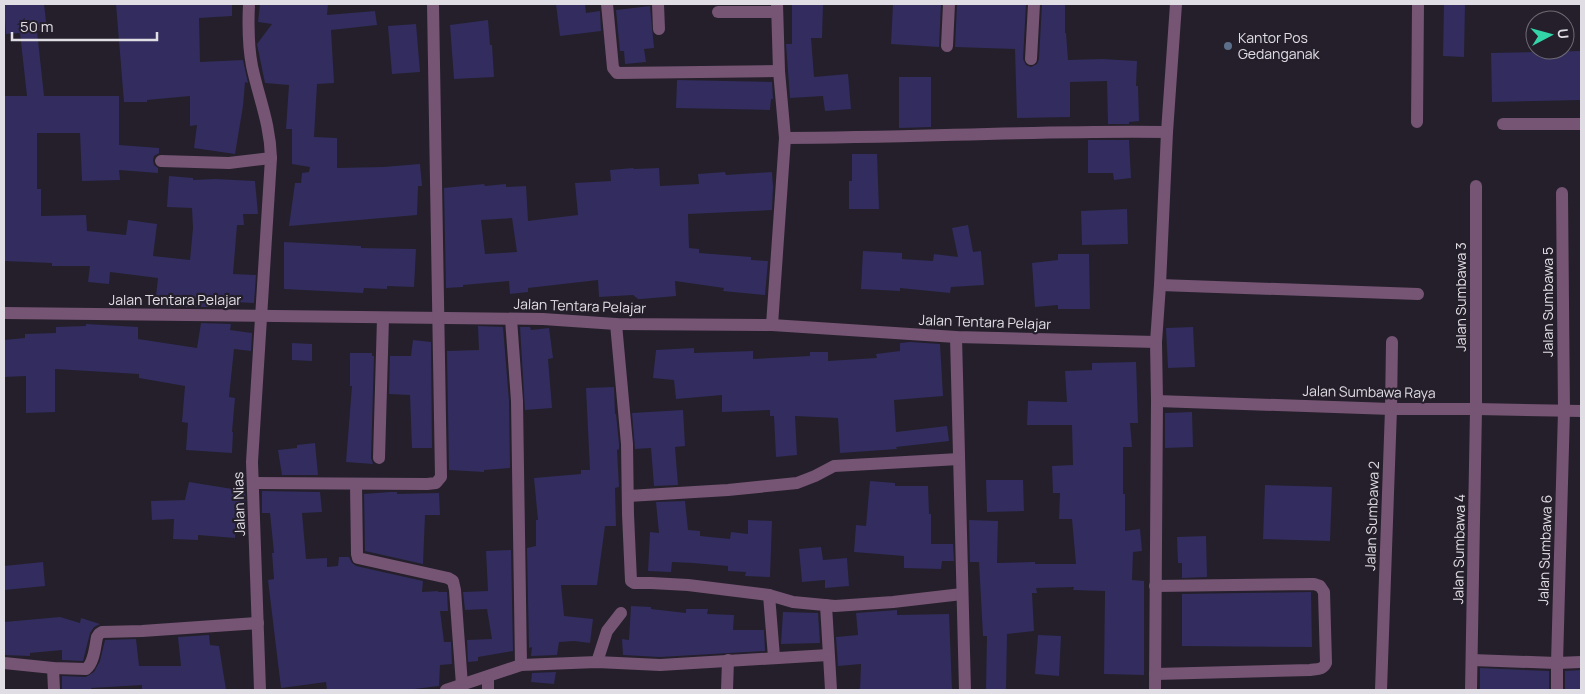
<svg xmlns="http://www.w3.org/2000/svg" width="1585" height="694" font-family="Manrope,sans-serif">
<rect width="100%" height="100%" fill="#241f2a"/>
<g fill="#322d5e" fill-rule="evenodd">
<polygon points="4,4 44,4 47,30 37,31 44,96 119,96 119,145 159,148 159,153 154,156 153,160 154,165 158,168 158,173 119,170 120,180 82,181 80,133 37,133 37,189 41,189 41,216 86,215 87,231 126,235 128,220 157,224 153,256 190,260 193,228 192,208 167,207 169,176 193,178 193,180 215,179 255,181 258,214 243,214 244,225 237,225 233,274 256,275 254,303 234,302 234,307 168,307 155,305 158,278 110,272 109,284 88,282 90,266 52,266 52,263 4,261 4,96 27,96 20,33 6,34"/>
<polygon points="116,4 232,4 232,16 199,18 200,62 243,60 248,83 245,82 243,106 235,154 194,148 197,125 190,126 190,96 147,100 147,102 124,102"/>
<polygon points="260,4 328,4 327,15 375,11 377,25 331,30 334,83 317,84 314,137 337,138 337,168 383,167 420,164 422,186 418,186 417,215 289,226 295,183 301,183 302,173 309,172 310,167 292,164 292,129 286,129 289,85 265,83 257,44 272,24 258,22"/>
<polygon points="556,4 585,4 586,13 600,11 601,31 560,36"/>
<polygon points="792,4 823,4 822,38 811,38 814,77 848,74 851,109 825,111 823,96 790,98 786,44 792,44"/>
<polygon points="893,4 941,4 939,47 891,44"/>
<polygon points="957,4 1026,4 1023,59 1026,65 1031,67 1037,64 1039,59 1042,4 1065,4 1065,33 1066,33 1068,60 1102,59 1137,61 1136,86 1138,86 1139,121 1129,122 1129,124 1108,124 1107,81 1070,82 1070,117 1017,118 1015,49 955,47"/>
<polygon points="1444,4 1465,4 1464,57 1443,56"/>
<polygon points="650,6 654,48 644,49 646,62 625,64 624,51 620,51 616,10"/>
<polygon points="488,20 490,45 492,45 494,77 454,79 450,25"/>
<polygon points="416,24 420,72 392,74 388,26"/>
<polygon points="1581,51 1581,100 1492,102 1491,53"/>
<polygon points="899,77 931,77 931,127 899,128"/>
<polygon points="677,80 772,82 773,99 771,99 770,110 676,108"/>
<polygon points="1088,140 1129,140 1131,178 1114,180 1113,173 1088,173"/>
<polygon points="852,154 877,154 879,209 849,209 849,181 852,181"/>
<path d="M 633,168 L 634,169 L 659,168 L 660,186 L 699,184 L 698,174 L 725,172 L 726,175 L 772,172 L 773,187 L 772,210 L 688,214 L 689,248 L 699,249 L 699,253 L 751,257 L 751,260 L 768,261 L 765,295 L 723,291 L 724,288 L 675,281 L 676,296 L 641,299 L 638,299 L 633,295 L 599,297 L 598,280 L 528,288 L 528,292 L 510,294 L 509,281 L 463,285 L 463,287 L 446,288 L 444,188 L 484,184 L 485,186 L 506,184 L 506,187 L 526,186 L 528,221 L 578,215 L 575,183 L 611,181 L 610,170 ZM 512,218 L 517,252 L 485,254 L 481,220 Z"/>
<polygon points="1127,209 1128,244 1082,245 1081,211"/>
<polygon points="968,225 973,252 981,251 984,285 951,287 950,293 900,288 900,291 861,289 863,251 902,253 902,259 933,261 934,254 958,257 952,228"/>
<polygon points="284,242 361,246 361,248 416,249 414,287 387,286 387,289 364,288 363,293 284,289"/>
<polygon points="1058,254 1089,254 1090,309 1058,309 1058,305 1035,307 1032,263 1058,260"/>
<polygon points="201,323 231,324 230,330 252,333 251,351 234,349 229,397 235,398 232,432 233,432 232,453 186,450 188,423 182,422 185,386 139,378 139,374 55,369 55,412 26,413 26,376 4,377 4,340 25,338 25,334 56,333 56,327 86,326 86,324 138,327 138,339 197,348"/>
<polygon points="478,326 503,327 509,401 510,468 484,470 484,472 449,470 447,351 479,350"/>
<polygon points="520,327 530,327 531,330 549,328 553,358 548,359 552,408 525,410"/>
<polygon points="1193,327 1195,367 1168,368 1166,328"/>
<polygon points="413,340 431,342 432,448 412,448 410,395 389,394 390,356 411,356"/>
<polygon points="910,342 940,344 943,396 894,400 896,432 947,426 949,441 896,447 897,449 840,453 838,418 795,416 797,455 776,457 774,416 770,416 770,410 722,412 722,395 676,399 674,380 653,378 656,350 694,348 694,353 753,351 753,359 810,356 810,352 828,352 828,361 877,358 876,354 900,351 900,343"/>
<polygon points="292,343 312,344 312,361 292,360"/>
<polygon points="350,353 372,353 372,356 374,356 371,458 373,464 346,462 352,386 350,386"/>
<polygon points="1136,362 1138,423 1130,423 1132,447 1123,447 1123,494 1125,494 1125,531 1140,529 1142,551 1133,552 1132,580 1144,581 1144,675 1104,674 1105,591 1073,590 1074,587 1036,588 1037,593 1032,593 1034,631 1007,634 1006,690 986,690 987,636 983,636 979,562 970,562 969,520 998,521 997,563 1035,562 1035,564 1076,564 1072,519 1059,519 1060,493 1053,493 1052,466 1073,465 1072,425 1027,425 1028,401 1067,402 1065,371 1092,370 1092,363"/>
<polygon points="614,387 615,414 616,414 619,444 619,449 617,450 619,487 615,488 616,526 605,526 597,585 561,585 564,616 593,619 590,643 574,641 559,642 557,655 531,656 532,647 529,648 527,548 536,546 536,520 538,520 534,478 581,474 581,470 590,470 586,388"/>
<polygon points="683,410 685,446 675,447 678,485 654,486 651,448 635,449 632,413"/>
<polygon points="1192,412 1193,447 1165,448 1165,413"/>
<polygon points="315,443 318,475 282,475 278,450 297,448 297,445"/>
<polygon points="986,480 1023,480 1024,511 987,512"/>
<polygon points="870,481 895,483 895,486 928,486 929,514 931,514 931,544 953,544 954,561 942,561 941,569 904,568 904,556 854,552 856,525 866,526"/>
<polygon points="189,482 245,491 246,513 237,514 235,538 198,535 198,540 173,539 174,519 152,520 151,501 185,500"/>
<polygon points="1265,485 1332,487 1330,541 1263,539"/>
<polygon points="262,491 320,492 322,512 302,513 306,559 327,558 327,567 338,566 339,557 349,557 352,563 356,566 423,581 422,592 438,591 438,592 447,592 448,611 440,611 444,642 451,642 452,664 440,665 439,686 406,690 327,690 326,682 281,688 268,580 274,579 272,553 274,553 270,513 262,513"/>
<polygon points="390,492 397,492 397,494 439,493 440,515 425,515 423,564 365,551 364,494"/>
<polygon points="685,501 688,530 700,531 700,536 730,539 731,532 748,534 748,520 772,521 770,577 745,576 746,572 728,571 728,566 693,563 672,562 671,572 648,571 650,532 659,533 656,502"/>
<polygon points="1206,536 1207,577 1182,578 1182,563 1178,563 1177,537"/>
<polygon points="821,547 823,560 847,558 849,586 825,588 825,580 802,582 799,549"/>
<polygon points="511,550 513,651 478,657 478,661 468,662 467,640 492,639 487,609 465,610 463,592 488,591 486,551"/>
<polygon points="43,562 45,586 4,590 4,566"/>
<polygon points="1311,592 1312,647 1182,646 1182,594"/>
<polygon points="631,606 651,607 651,609 686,613 686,609 708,609 707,614 734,615 733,630 764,630 765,651 660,657 623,655 622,639 629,640"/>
<polygon points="897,610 897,615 949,614 952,690 860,690 861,664 838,666 836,637 858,635 856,613"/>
<polygon points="783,612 818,613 820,643 781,644"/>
<polygon points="60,617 80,623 81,618 100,624 94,627 90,633 83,661 62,660 62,650 30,653 30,656 4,655 4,622"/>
<polygon points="209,635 210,645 219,646 226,690 142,690 142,685 91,688 92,690 62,690 62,676 86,677 94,672 100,661 105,640 136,639 139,666 181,666 178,637"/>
<polygon points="1038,635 1061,636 1059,676 1035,674"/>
<polygon points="1480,668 1549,671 1549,690 1480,690"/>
<polygon points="1581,670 1581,690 1565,690 1565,671"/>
<polygon points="556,672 554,684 531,682 532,673"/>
</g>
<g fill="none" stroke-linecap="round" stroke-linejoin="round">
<g stroke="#755474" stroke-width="12">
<path d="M 249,4 C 248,25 248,45 252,66 C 259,99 270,123 271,158 L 252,462 L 260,690"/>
<polyline points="607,4 613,68 617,73 779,71"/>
<polyline points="658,4 659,29"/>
<polyline points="718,12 777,12"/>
<polyline points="947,46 949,4"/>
<polyline points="1031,59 1034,4"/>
<polyline points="1417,122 1418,4"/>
<polyline points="1503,124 1581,124"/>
<path d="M 785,138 C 912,138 1039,130 1167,132"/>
<polyline points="161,161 229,163 271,158"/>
<polyline points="1160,285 1418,294"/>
<polyline points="4,313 543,319 616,324 772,325 956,337 1156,342"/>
<polyline points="511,319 517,401 521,665"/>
<polyline points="616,324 627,444 628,514 631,581 634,583 651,583 688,585 769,595 793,602 835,606 893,602 962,594"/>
<polyline points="772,325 785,138 779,71 777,4"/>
<polyline points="956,337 965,690"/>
<polyline points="1157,401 1391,409 1476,409 1581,411"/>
<polyline points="379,458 383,318"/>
<polyline points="253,483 427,484 436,483 441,477 433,4"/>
<polyline points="356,485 357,554 358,558 448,578 453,581 455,590 462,685"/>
<polyline points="628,496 728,490 797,483 815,476 834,466 959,459"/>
<path d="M 1155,586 L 1314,584 L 1320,586 L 1324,592 L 1326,663 C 1323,670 1317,669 1310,670 L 1155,674"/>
<polyline points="769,595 774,657"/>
<polyline points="826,605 831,690"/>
<polyline points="1472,660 1557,663 1581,662"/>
<polyline points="597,662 607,631 621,613"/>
<path d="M 4,663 L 53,668 L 86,669 C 94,663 95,647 97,637 L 99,634 L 102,632 L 142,631 L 258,623"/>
<polyline points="53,668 54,690"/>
<polyline points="488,678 488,690"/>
<polyline points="446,690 521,665 597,662 660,665 828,655"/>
<polyline points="727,690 728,660"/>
<polyline points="1155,690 1157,401 1156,342 1160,285 1167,132 1176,4"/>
<polyline points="1381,690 1391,409 1392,342"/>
<polyline points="1471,690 1476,409 1476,186"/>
<polyline points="1557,690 1557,663 1564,411 1562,193"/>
</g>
</g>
<circle fill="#5c6f8a" stroke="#241f2a" stroke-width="2" cx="1228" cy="46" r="5"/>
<g text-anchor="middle" stroke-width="4.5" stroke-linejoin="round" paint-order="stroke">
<g font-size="14" fill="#e0dde4" stroke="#241f2a" text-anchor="start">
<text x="1238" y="43">Kantor Pos<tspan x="1238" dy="16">Gedanganak</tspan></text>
</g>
<g font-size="14" fill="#e0dde4" stroke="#241f2a">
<text transform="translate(1461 297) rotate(-90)" y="5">Jalan Sumbawa 3</text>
<text x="175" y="305">Jalan Tentara Pelajar</text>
<text transform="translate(1548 302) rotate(-90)" y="5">Jalan Sumbawa 5</text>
<text transform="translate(580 306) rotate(2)" y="5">Jalan Tentara Pelajar</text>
<text transform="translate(985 322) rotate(2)" y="5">Jalan Tentara Pelajar</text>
<text transform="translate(1369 392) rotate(1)" y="5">Jalan Sumbawa Raya</text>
<text transform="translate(239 504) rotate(-92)" y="5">Jalan Nias</text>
<text transform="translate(1372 516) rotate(-88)" y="5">Jalan Sumbawa 2</text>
<text transform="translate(1459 549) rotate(-89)" y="5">Jalan Sumbawa 4</text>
<text transform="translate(1545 550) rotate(-88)" y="5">Jalan Sumbawa 6</text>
</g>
</g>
<rect width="1585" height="694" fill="none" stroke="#e0dde4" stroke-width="10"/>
<g transform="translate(1550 35) rotate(84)"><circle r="24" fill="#241f2a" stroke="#6f6b74"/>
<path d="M0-4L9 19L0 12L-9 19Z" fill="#33d4a8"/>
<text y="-8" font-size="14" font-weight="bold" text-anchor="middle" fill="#e0dde4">U</text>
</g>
<path d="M12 32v8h145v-8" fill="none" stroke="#e0dde4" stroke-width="2.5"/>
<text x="20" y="32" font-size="15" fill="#e0dde4" stroke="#241f2a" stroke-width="4" paint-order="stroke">50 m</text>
</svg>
